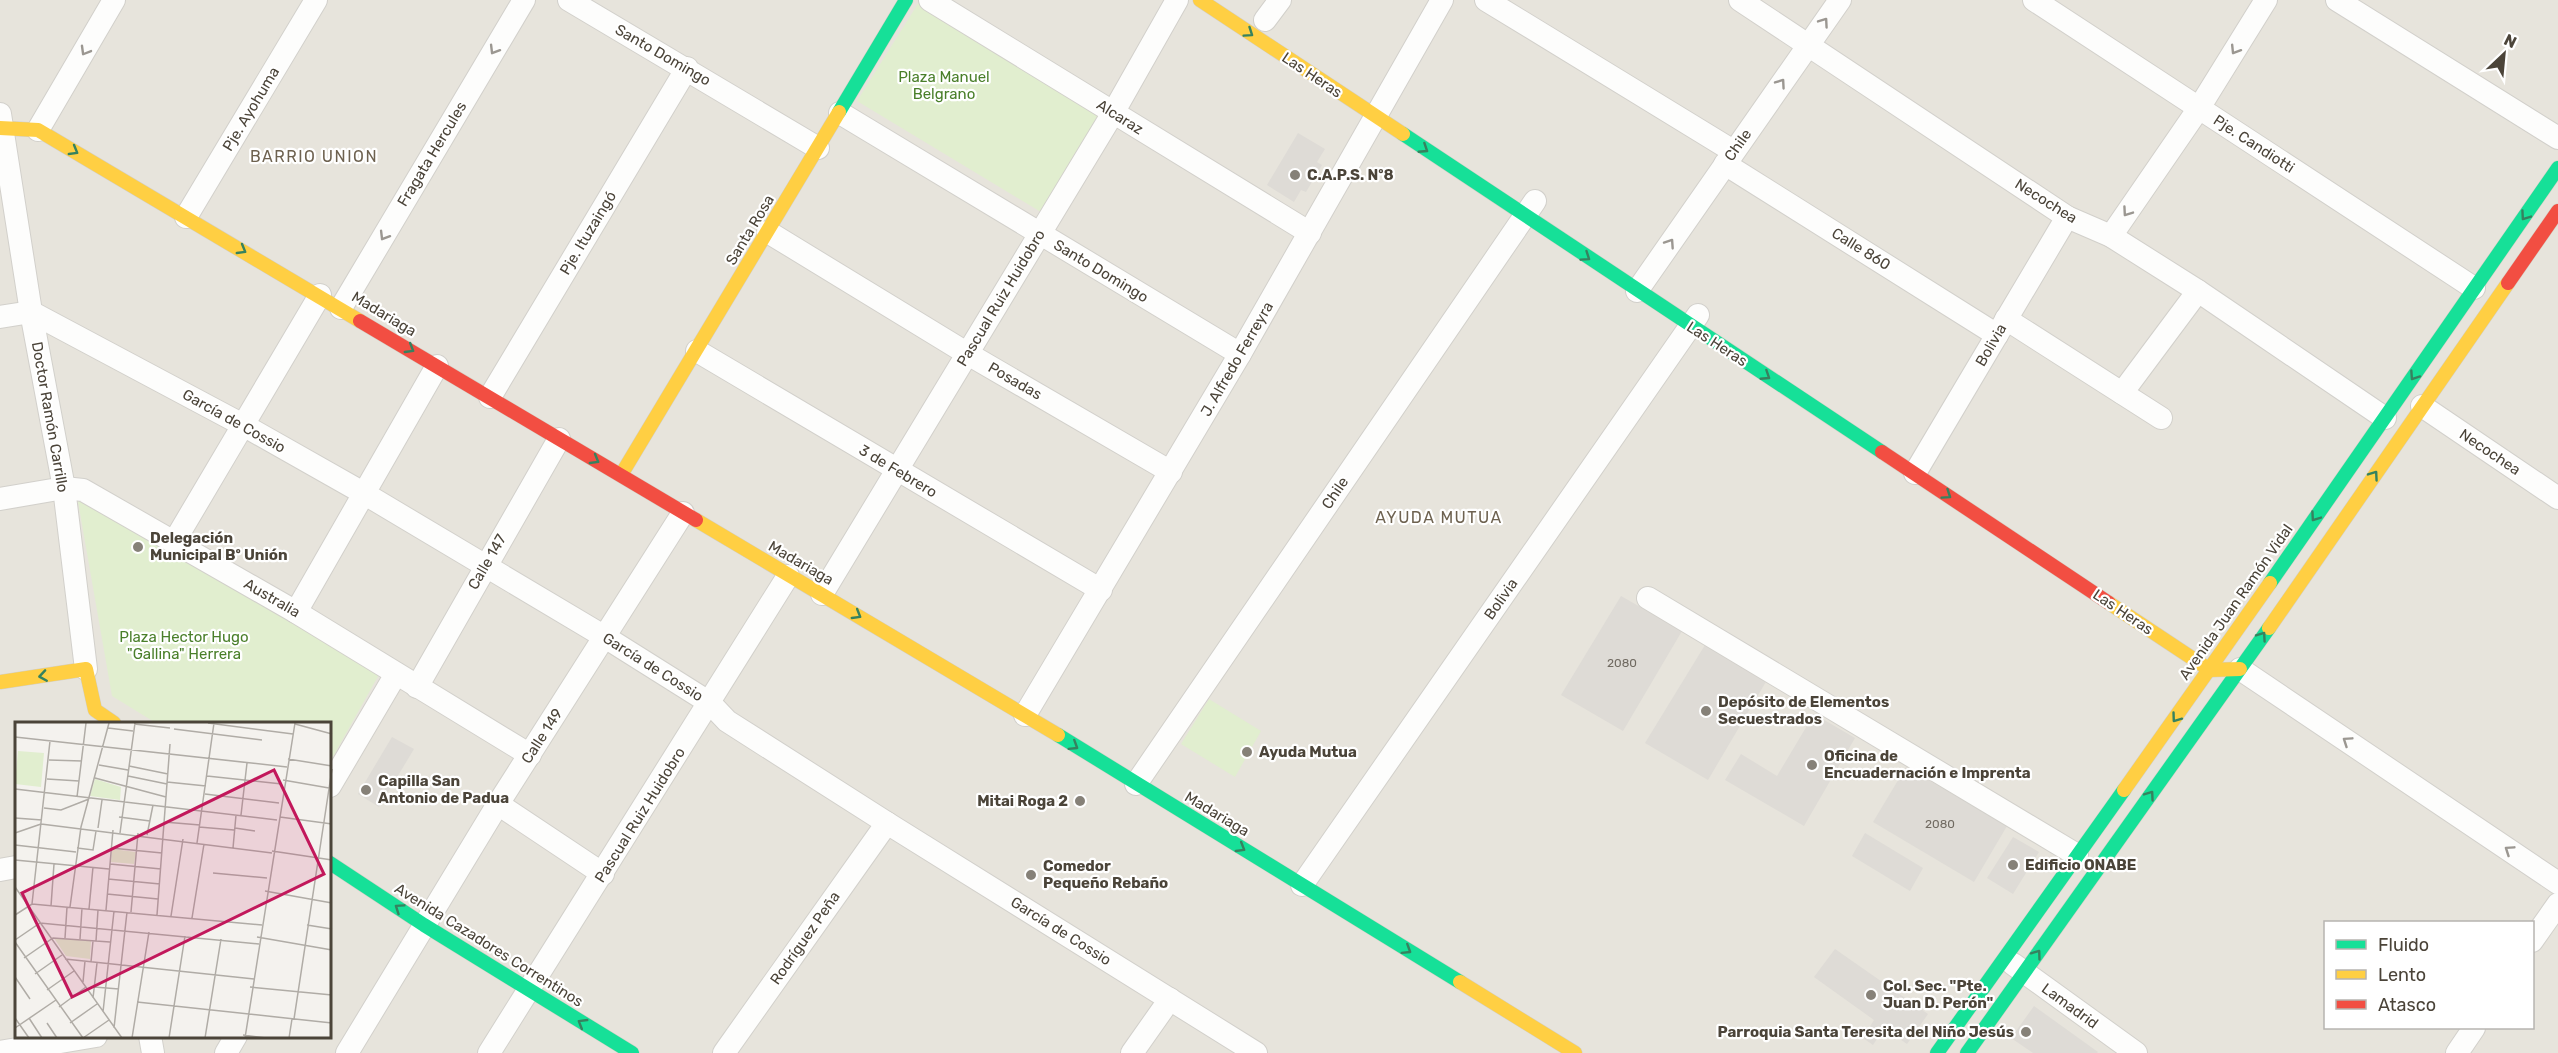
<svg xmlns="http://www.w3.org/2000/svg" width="2558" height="1053" font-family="Rubik,sans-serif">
<rect width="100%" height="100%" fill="#f4f2ee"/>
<path fill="#e7e4dc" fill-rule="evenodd" d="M 0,0 L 2558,0 L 2558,1053 L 0,1053 ZM 16,723 L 330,723 L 330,1036 L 16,1036 ZM 2326,922 L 2532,922 L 2532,1028 L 2326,1028 Z"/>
<g fill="#e1eecf">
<polygon points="919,2 1104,115 1041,212 857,101"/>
<polygon points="77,496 381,671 330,762 330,723 156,723 112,696"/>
<polygon points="1209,699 1261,731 1235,777 1181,744"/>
</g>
<g fill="#dedbd6">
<polygon points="1298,133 1325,149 1317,162 1322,165 1306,192 1301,190 1294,202 1267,185"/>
<polygon points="1621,596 1682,631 1623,731 1561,695"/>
<polygon points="1705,645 1767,680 1708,780 1645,743"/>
<polygon points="1814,714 1855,738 1804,826 1725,780 1741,754 1777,776"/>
<polygon points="392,737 414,749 379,807 358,794"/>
<polygon points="1906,767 2007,826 1974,882 1873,822"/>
<polygon points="1865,833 1923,868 1910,891 1852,856"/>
<polygon points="2013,837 2039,852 2013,894 1987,878"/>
<polygon points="1835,949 1928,1014 1907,1044 1884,1028 1873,1045 1863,1038 1874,1020 1814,977"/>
<polygon points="2034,1006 2098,1052 2097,1053 2033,1053 2011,1038"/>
</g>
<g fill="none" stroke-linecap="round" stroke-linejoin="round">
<g stroke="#d2d0cb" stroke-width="24">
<g id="street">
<polyline points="569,0 818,148"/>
<polyline points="930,0 1310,233"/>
<polyline points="1486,0 1733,151"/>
<polyline points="1740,0 2067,217 2111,236 2198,291 2385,418"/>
<polyline points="2034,0 2474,288"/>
<polyline points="2337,0 2558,138"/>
<polyline points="1265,20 1280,0"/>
<polyline points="840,113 1240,354"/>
<polyline points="0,114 31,312 64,488 86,669"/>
<polyline points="38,130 114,0"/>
<polyline points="1725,164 1997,335"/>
<polyline points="186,217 316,0"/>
<polyline points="768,232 968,354 1171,472"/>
<polyline points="2111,236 2199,108 2266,0"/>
<polyline points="1637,291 1840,0"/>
<polyline points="341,308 524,0"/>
<polyline points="0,317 31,312 243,425 365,494 605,637 710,703 727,721 887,823 1256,1053"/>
<polyline points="2006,319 2161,418"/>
<polyline points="697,351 1101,590"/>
<polyline points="2122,393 2198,291"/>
<polyline points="490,397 687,68"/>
<polyline points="2422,406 2558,498"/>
<polyline points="1915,473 2067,217"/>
<polyline points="0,499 64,488 83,490 296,612 530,755"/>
<polyline points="174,542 320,295"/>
<polyline points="822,594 1113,113 1177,0"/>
<polyline points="1648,598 2077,855"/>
<polyline points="296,612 437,366"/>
<polyline points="2240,669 2558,883"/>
<polyline points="417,687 559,439"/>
<polyline points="1025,715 1240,354 1442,0"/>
<polyline points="1136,784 1535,201"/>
<polyline points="330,786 396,674"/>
<polyline points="498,804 603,874"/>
<polyline points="0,870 16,867"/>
<polyline points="1302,885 1698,315"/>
<polyline points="2532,941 2558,904"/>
<polyline points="2013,964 2136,1053"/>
<polyline points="150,1036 153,1053"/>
<polyline points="0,1052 96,1036"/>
<polyline points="226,1053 236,1036"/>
<polyline points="347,1053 498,804 683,513"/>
<polyline points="489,1053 788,576"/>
<polyline points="724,1053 887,823"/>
<polyline points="1132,1053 1170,999"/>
<polyline points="2457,1053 2474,1028"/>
</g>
</g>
<g stroke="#d3cfc5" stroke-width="15">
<g id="fast">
<polyline points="839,112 906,0"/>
<polyline points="1403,134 1882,452"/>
<polyline points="2270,583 2558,168"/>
<polyline points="1058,735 1460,982"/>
<polyline points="330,863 424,925 632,1053"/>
<polyline points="1937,1053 2124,790"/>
<polyline points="1967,1053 2269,628"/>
</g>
</g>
<g stroke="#d3cfc5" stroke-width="15">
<g id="slow">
<polyline points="1200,0 1403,134"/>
<polyline points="0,128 38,130 360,321"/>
<polyline points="621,475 839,112"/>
<polyline points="696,520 1058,735"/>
<polyline points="2109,603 2210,670 2240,669"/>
<polyline points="2269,628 2508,283"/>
<polyline points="0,682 86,669 95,710 114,723"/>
<polyline points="2124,790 2270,583"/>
<polyline points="1460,982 1575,1053"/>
</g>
</g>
<g stroke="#d3cfc5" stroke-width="15">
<g id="jam">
<polyline points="2508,283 2558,211"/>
<polyline points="360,321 696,520"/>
<polyline points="1882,452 2109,603"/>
</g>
</g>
<use href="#street" stroke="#fdfdfc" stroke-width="22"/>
<use href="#fast" stroke="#16e098" stroke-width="14"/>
<use href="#slow" stroke="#ffcf43" stroke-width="14"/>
<use href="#jam" stroke="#f24e42" stroke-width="14"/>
</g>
<defs><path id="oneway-chevron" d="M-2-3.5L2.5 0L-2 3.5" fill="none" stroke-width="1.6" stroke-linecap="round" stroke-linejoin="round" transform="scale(1.5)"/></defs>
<g stroke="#9b9791">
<use href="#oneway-chevron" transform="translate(1824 22) rotate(-55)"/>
<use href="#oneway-chevron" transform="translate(494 50) rotate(121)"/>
<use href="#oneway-chevron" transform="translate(2235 50) rotate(122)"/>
<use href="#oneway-chevron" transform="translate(85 51) rotate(120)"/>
<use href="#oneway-chevron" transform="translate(1781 83) rotate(-55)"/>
<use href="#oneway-chevron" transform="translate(2127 212) rotate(125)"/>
<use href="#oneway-chevron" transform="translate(384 236) rotate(121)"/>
<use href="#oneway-chevron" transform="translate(1670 243) rotate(-56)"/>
<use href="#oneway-chevron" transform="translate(2347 741) rotate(-146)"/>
<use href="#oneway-chevron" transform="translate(2509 850) rotate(-146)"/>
</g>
<g stroke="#36825f">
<use href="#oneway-chevron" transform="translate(1249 33) rotate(34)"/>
<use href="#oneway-chevron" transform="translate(1424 149) rotate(33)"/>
<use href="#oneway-chevron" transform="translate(74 151) rotate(30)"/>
<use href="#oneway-chevron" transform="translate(2525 216) rotate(125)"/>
<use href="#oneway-chevron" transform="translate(242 250) rotate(30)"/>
<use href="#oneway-chevron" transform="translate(1586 257) rotate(34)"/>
<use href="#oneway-chevron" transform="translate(410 349) rotate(31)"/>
<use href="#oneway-chevron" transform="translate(1766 376) rotate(33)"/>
<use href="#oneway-chevron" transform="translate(2414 376) rotate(124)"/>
<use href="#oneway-chevron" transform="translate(595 460) rotate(30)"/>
<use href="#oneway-chevron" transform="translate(2374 475) rotate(-55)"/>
<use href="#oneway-chevron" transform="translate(1947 495) rotate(34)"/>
<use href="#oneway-chevron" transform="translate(2315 517) rotate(125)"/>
<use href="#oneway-chevron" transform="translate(857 615) rotate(31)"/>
<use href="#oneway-chevron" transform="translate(2262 636) rotate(-55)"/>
<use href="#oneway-chevron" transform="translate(43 676) rotate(171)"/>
<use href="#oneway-chevron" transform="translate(2176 718) rotate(126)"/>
<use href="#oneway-chevron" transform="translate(1074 746) rotate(32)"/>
<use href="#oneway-chevron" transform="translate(2150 795) rotate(-55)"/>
<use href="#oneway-chevron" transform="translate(1241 848) rotate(31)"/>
<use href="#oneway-chevron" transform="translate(399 908) rotate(-146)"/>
<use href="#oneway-chevron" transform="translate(1407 950) rotate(32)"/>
<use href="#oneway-chevron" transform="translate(2037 954) rotate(-54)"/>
<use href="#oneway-chevron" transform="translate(582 1023) rotate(-149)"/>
</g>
<g fill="#868178" stroke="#fff" stroke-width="2">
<circle cx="1295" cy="175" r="6"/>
<circle cx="138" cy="547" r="6"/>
<circle cx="1706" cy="711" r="6"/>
<circle cx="1247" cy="752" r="6"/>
<circle cx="1812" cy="765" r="6"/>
<circle cx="366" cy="790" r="6"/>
<circle cx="1080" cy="801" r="6"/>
<circle cx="2013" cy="865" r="6"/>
<circle cx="1031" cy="875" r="6"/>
<circle cx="1871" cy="995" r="6"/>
<circle cx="2026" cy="1032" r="6"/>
</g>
<g text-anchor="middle" stroke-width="4.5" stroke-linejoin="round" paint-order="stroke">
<g font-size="12" fill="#706a61">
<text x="1622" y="667">2080</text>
<text x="1940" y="828">2080</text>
</g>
<g font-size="15" fill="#4b4439" stroke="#fff">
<text transform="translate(663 55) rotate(30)" y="5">Santo Domingo</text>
<text transform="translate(1312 75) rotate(34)" y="5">Las Heras</text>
<text transform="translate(251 109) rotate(-59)" y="5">Pje. Ayohuma</text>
<text transform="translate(1120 117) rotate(32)" y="5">Alcaraz</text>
<text transform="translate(2254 144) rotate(33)" y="5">Pje. Candiotti</text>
<text transform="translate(1738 145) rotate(-55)" y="5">Chile</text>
<text transform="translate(432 154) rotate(-59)" y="5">Fragata Hercules</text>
<text transform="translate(2046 201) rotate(32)" y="5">Necochea</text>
<text transform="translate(750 230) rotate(-59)" y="5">Santa Rosa</text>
<text transform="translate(588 233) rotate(-59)" y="5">Pje. Ituzaingó</text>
<text transform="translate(1861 249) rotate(32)" y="5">Calle 860</text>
<text transform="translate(1101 271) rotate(31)" y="5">Santo Domingo</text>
<text transform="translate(1001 298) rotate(-59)" y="5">Pascual Ruiz Huidobro</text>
<text transform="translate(384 314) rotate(31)" y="5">Madariaga</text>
<text transform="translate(1717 344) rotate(33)" y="5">Las Heras</text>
<text transform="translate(1991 345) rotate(-60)" y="5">Bolivia</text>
<text transform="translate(1237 359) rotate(-60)" y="5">J. Alfredo Ferreyra</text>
<text transform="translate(1015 381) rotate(30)" y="5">Posadas</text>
<text transform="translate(50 417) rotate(80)" y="5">Doctor Ramón Carrillo</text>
<text transform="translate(234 421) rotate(29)" y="5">García de Cossio</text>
<text transform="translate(2490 452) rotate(34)" y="5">Necochea</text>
<text transform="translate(898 471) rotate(31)" y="5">3 de Febrero</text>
<text transform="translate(1335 493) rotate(-56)" y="5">Chile</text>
<text transform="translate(487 562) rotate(-60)" y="5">Calle 147</text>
<text transform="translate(801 563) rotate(30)" y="5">Madariaga</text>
<text transform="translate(272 598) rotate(30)" y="5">Australia</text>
<text transform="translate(1501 599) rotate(-55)" y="5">Bolivia</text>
<text transform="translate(2236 602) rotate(-55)" y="5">Avenida Juan Ramón Vidal</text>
<text transform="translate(2123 612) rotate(34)" y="5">Las Heras</text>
<text transform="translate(653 667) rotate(32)" y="5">García de Cossio</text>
<text transform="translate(542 736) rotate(-57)" y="5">Calle 149</text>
<text transform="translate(1217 814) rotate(31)" y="5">Madariaga</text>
<text transform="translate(640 815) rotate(-58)" y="5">Pascual Ruiz Huidobro</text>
<text transform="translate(1061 931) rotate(32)" y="5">García de Cossio</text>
<text transform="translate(805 938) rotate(-55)" y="5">Rodríguez Peña</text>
<text transform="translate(489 945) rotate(32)" y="5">Avenida Cazadores Correntinos</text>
<text transform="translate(2070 1006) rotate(36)" y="5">Lamadrid</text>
</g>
<g font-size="15" fill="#4a7f2a" stroke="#fff">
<text x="944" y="82">Plaza Manuel<tspan x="944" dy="17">Belgrano</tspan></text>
<text x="184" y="642">Plaza Hector Hugo<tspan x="184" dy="17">"Gallina" Herrera</tspan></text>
</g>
<g font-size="15" font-weight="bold" fill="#4b4439" stroke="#fff" text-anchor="start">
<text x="1307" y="180">C.A.P.S. Nº8</text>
<text x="150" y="543">Delegación<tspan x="150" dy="17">Municipal Bº Unión</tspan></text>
<text x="1718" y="707">Depósito de Elementos<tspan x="1718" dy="17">Secuestrados</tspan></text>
<text x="1259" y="757">Ayuda Mutua</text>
<text x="1824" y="761">Oficina de<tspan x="1824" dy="17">Encuadernación e Imprenta</tspan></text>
<text x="378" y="786">Capilla San<tspan x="378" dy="17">Antonio de Padua</tspan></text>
<text x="1068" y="806" text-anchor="end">Mitai Roga 2</text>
<text x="2025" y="870">Edificio ONABE</text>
<text x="1043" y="871">Comedor<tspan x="1043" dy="17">Pequeño Rebaño</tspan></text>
<text x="1883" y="991">Col. Sec. "Pte.<tspan x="1883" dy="17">Juan D. Perón"</tspan></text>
<text x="2014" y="1037" text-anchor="end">Parroquia Santa Teresita del Niño Jesús</text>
</g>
<g font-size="16" letter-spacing="1.5" fill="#6e6250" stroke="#fff">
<text x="314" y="162">BARRIO UNION</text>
<text x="1439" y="523">AYUDA MUTUA</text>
</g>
</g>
<g transform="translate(15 722)">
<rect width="316" height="316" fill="#f4f2ee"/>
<path d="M 3,29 L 29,31 L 26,65 L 0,62 ZM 80,57 L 106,65 L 105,78 L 75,74 ZM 97,127 L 121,130 L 119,142 L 96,140 ZM 39,216 L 76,219 L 75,237 L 51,234 Z" fill="#e1eecf"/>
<path fill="none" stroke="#b0aca6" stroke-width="1.5" d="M 193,1 L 278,12M 119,2 L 155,6M 280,2 L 317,12M 93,6 L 118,9M 159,7 L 247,18M 0,15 L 272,45M 273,37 L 317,44M 34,38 L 67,39M 84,43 L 113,48M 114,44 L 153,52M 113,54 L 152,62M 192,54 L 267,62M 80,56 L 151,75M 32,57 L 64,59M 268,58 L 314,66M 152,60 L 191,64M 0,67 L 262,98M 190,72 L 264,81M 62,75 L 71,1M 29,86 L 46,88 L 74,77M 226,93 L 232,41M 104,95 L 135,99M 265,95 L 317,102M 0,96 L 27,98M 149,100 L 185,103M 26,102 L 257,131M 184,105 L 219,108M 83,106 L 87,78M 220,106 L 240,109M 0,111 L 26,102M 105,111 L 120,1M 132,113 L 138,83M 182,121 L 199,1M 0,123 L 61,130M 62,126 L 78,128 L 81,109M 96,126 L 147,131M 218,126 L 221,93M 257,129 L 317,138M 0,138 L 94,147M 95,142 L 146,147M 198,151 L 252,156M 93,157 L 145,162M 0,165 L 107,316M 250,169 L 317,181M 92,172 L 143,177M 17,182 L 35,19M 36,184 L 39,142M 55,185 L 66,105 L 94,1M 74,187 L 78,145M 91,188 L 98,108M 116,190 L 123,111M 0,193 L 17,182 L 247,203M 142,193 L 155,22M 156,194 L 168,117M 177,196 L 189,122M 292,203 L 317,207M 242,215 L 317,228M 50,216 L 52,185M 65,217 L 67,186M 0,218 L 25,201 L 244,222M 81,219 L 83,188M 0,220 L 68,316M 9,236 L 38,216 L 95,220M 50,237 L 239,257M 76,240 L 78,219M 20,252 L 47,233M 0,255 L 15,277M 68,260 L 70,239M 79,265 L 104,267M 235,265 L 317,273M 32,268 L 59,249M 78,276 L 82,241M 122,280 L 317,301M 44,285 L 71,265M 88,290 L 99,189M 0,296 L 14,316M 14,296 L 27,316M 279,297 L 317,47M 32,301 L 42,316M 55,301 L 82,282M 0,306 L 41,278M 99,306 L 112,190M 228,313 L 251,316M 68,316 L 94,298M 117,316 L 134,210M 154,316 L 170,214M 190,316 L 206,217M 230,316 L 280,1M 274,316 L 277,297"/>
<path fill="#c2185b" fill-opacity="0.15" stroke="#c2185b" stroke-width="3" d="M 259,48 L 309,152 L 57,275 L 7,171 Z"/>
<rect width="316" height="316" fill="none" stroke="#4b4439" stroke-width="3"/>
</g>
<rect x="2324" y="921" width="210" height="108" fill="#ffffff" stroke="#b7b4b0" stroke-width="1.5"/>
<rect x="2336" y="940" width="30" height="9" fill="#16e098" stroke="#b7b4b0" stroke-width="1.5"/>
<text x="2378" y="951" font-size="18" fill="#4b4439">Fluido</text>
<rect x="2336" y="970" width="30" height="9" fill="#ffcf43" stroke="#b7b4b0" stroke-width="1.5"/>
<text x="2378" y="981" font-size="18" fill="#4b4439">Lento</text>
<rect x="2336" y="1000" width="30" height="9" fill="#f24e42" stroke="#b7b4b0" stroke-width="1.5"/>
<text x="2378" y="1011" font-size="18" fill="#4b4439">Atasco</text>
<g transform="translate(2504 54) rotate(26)" stroke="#ffffff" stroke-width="4.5" paint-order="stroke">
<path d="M0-4.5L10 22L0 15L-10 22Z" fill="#4b4439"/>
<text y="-9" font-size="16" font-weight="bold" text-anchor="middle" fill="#4b4439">N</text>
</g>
</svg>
